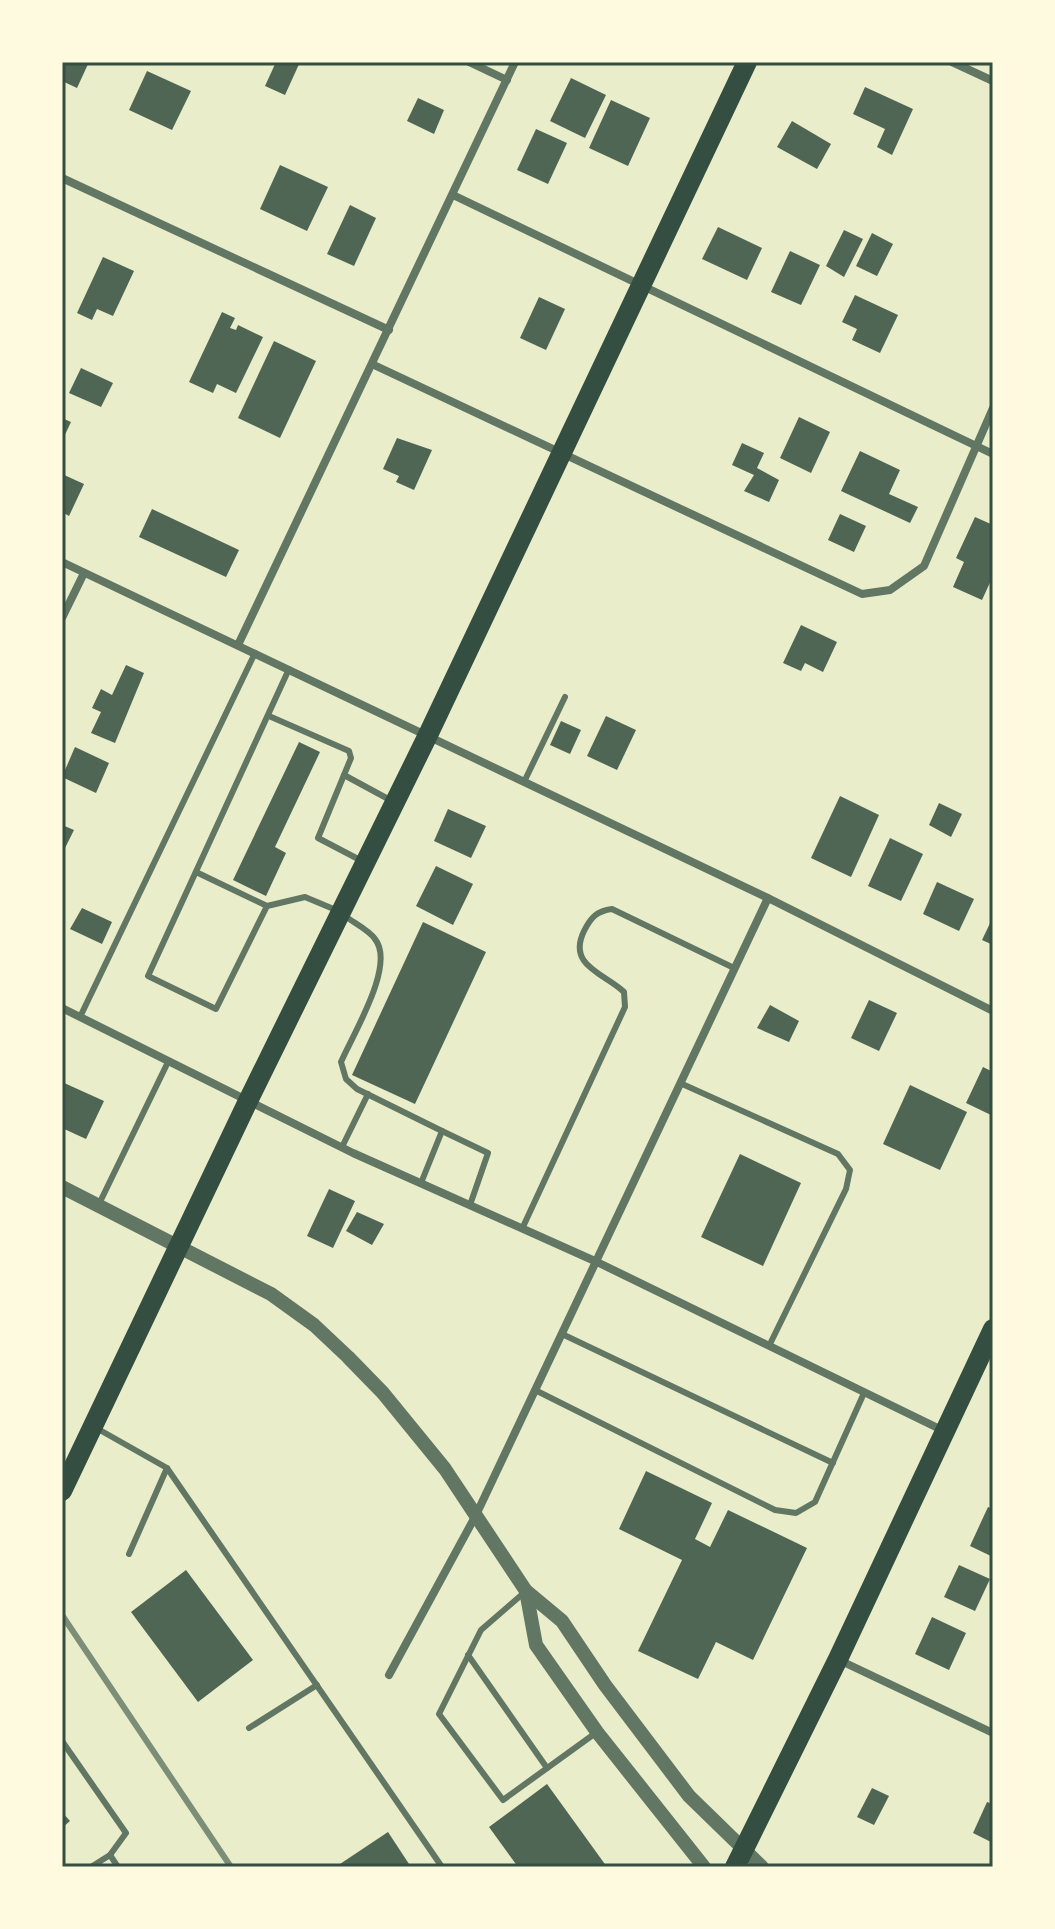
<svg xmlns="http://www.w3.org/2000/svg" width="1055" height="1929" font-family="'Archivo Narrow',sans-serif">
<rect width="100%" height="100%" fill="#e9edc9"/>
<g fill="#4f6655">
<polygon points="62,62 89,62 77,88 62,81"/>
<polygon points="276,62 300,62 285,95 265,86"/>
<polygon points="147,71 191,91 172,130 129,110"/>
<polygon points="571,78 606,95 585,138 550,121"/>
<polygon points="865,87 913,109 892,155 877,147 885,129 853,114"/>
<polygon points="418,98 444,110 434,134 407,121"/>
<polygon points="611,100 650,118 628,166 589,148"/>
<polygon points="792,121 831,144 817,169 777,147"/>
<polygon points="536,129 567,143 548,184 517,170"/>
<polygon points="280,165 328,187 307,231 260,209"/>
<polygon points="350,205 376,218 354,266 327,254"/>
<polygon points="718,227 762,248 747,280 702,259"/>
<polygon points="844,230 863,239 844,277 826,266"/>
<polygon points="872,233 893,244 877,276 856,266"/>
<polygon points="790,251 820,265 801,305 771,292"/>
<polygon points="103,257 134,271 113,316 97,309 92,320 77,313"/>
<polygon points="855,295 898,315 880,353 852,340 857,329 842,322"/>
<polygon points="539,297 565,309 546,350 520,338"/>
<polygon points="222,312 235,318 230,328 236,330 238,325 263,337 236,393 217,384 213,393 189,382"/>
<polygon points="274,341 316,361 280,438 238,418"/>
<polygon points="81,368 113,383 101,407 69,393"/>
<polygon points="799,417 830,432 811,473 780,458"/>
<polygon points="62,418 71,422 62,441"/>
<polygon points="397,438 432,450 414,490 396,482 399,476 383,469"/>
<polygon points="742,443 764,453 757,468 779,480 769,502 744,491 754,475 732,465"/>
<polygon points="860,451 900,470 889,494 918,507 910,523 841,491"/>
<polygon points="62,474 84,484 69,516 62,512"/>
<polygon points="152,509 239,550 226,577 139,537"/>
<polygon points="840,514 866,526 854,552 828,540"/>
<polygon points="975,517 993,525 993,576 982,600 953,587 964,562 956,558"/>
<polygon points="801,625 837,642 823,672 805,663 801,671 783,663"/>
<polygon points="126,665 144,673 115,743 91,733 101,712 92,708 101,689 112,695"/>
<polygon points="606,716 636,730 617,770 587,756"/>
<polygon points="561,721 581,730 570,754 550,745"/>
<polygon points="299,742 320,752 275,847 286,853 266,896 233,880"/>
<polygon points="75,747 109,763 96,793 62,777"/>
<polygon points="840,796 879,815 851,877 811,858"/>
<polygon points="939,803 962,814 951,837 929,825"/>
<polygon points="448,809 486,826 471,858 434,841"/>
<polygon points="62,825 74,830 62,854"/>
<polygon points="890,838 923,854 901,901 868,886"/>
<polygon points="436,866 473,884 453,925 416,906"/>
<polygon points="937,882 974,899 959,931 923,914"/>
<polygon points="82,908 112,922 102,944 70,929"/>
<polygon points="993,917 993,945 982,940"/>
<polygon points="423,922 486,952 415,1104 352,1075"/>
<polygon points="869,1000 897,1013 879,1051 851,1038"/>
<polygon points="770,1005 799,1021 789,1042 757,1028"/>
<polygon points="983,1067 993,1072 993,1116 966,1103"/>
<polygon points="62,1082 104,1101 86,1139 62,1128"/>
<polygon points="910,1085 967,1112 940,1170 883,1144"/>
<polygon points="740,1154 801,1183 763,1266 701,1237"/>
<polygon points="329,1189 355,1201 333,1248 307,1236"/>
<polygon points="357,1212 384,1224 372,1245 346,1231"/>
<polygon points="646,1471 712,1503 695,1539 710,1547 728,1510 807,1548 753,1660 716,1642 698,1679 638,1651 682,1560 619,1529"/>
<polygon points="988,1507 993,1509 993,1557 970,1546"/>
<polygon points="959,1565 990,1579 975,1611 944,1597"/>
<polygon points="186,1570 253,1660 198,1702 131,1612"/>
<polygon points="932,1617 966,1633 949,1670 915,1654"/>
<polygon points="547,1784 607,1867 518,1867 489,1827"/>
<polygon points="872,1788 889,1796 874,1825 857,1817"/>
<polygon points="987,1802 993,1804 993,1843 973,1833"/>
<polygon points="62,1812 70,1821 62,1828"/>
<polygon points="388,1832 411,1867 342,1867 340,1864"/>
</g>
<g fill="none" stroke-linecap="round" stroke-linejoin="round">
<g stroke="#617663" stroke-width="6">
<polyline points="289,669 148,976 216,1009 267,906 305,897 336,910"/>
<polyline points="269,716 349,751 351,758 318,838 362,861"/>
<polyline points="344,775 392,801"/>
<polyline points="524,782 565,697"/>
<polyline points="196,872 267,906"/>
<path d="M 345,916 C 354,923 369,930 375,939 C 396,965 353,1034 341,1062 L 346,1079 L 357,1089 L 442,1131 L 421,1183"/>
<polyline points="80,1017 255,653"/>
<polyline points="680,1083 838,1154 850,1170 846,1189 769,1346"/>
<polyline points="442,1131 488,1153 470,1205"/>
<polyline points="342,1147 368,1094"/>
<polyline points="99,1204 168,1062"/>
<path d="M 522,1229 L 625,1007 L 624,992 C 604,973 567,966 584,931 C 591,917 597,911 612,909 L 734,968"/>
<polyline points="562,1334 833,1463"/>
<polyline points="535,1390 775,1510 796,1513 815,1502 864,1393"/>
<polyline points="98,1429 167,1468 442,1867"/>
<polyline points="129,1554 167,1468"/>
<polyline points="526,1591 481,1630 439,1714 503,1800 597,1732"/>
<polyline points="468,1655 547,1768"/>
<polyline points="249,1728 317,1685"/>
<polyline points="62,1741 126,1833 110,1855 91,1867"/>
<polyline points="110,1855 118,1867"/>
</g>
<g stroke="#617663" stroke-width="8">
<polyline points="469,62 507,80"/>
<polyline points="952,62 993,81"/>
<polyline points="62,178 389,330"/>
<polyline points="453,195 993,454"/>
<polyline points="374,365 862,594 890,590 924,566 993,408"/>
<polyline points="62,562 768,898 993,1011"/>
<polyline points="62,618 84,573"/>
<polyline points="238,645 515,62"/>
<polyline points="62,1008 353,1153 597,1262 944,1431"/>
<polyline points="839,1660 993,1733"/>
<polyline points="389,1675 476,1515 768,898"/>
</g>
<g stroke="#617663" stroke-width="14">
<polyline points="62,1187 271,1294 314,1325 348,1357 383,1393 445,1469 526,1591 562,1621 605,1685 689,1796 762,1867"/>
<polyline points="526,1591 536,1645 597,1732 704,1867"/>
</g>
<g stroke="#344e41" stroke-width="20">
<polyline points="62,1491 248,1101 427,737 747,62"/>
<polyline points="735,1867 838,1659 993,1329"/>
</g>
<polyline stroke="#7c8e77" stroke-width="6" points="62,1615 231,1867"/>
</g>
<rect width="1055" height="1929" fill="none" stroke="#fefae0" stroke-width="128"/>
<rect x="64" y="64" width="927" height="1801" fill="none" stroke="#344e41" stroke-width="3"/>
</svg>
